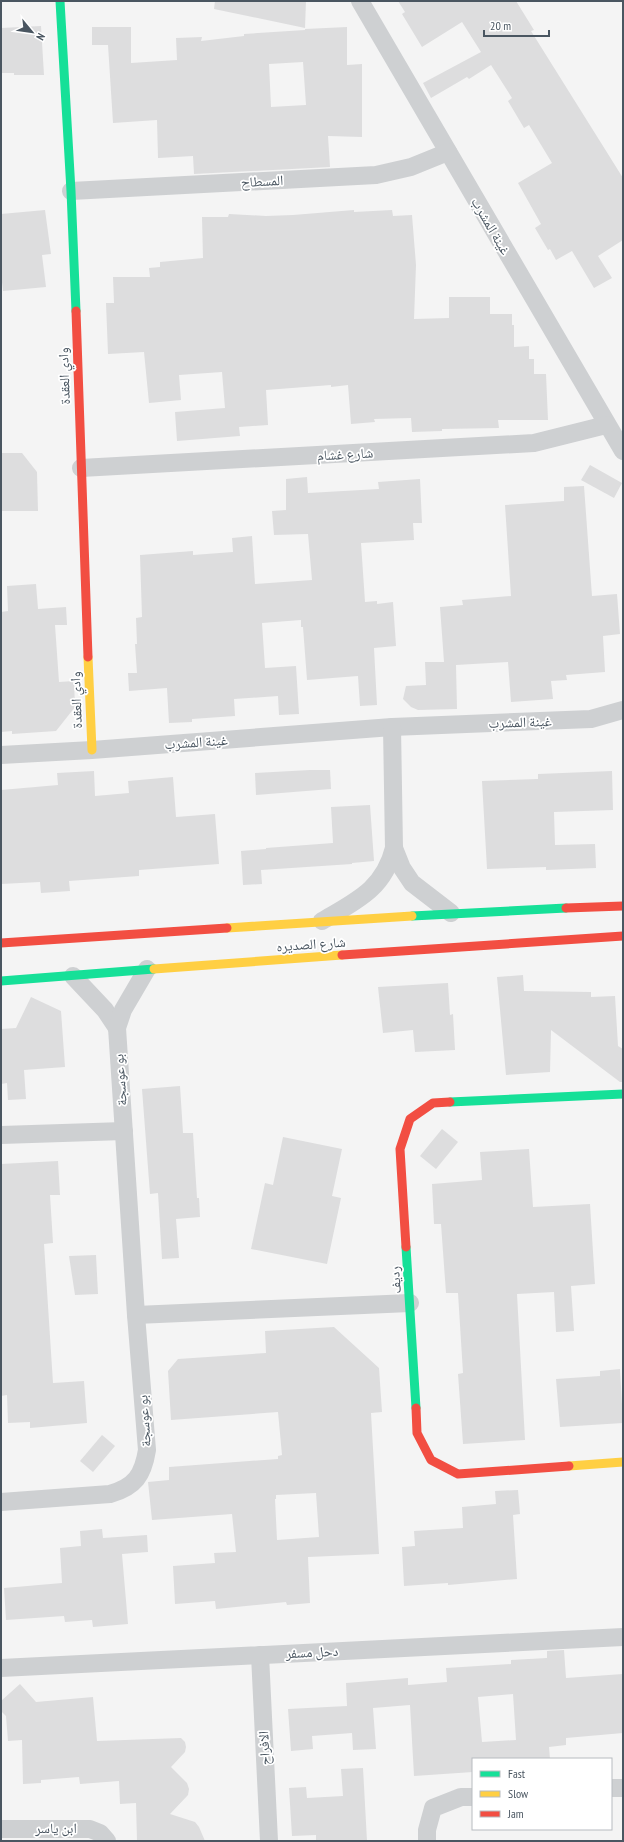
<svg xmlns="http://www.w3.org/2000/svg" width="624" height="1842" font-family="'PT Sans Narrow','Noto Naskh Arabic',sans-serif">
<rect width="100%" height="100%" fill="#f4f4f4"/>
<g fill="#ddddde" fill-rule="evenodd">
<polygon points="215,1 306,1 305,28 214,9"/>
<polygon points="398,1 516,1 534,30 531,31 623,178 623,240 598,256 612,278 594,288 572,251 556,260 550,249 548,250 535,228 541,224 518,183 552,163 529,125 524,128 508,101 512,98 491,65 469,79 467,77 431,98 423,83 481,52 462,22 422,47 402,14 405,12"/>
<polygon points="41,26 44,75 14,75 14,73 1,73 1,28"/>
<path d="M 92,27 L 131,27 L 131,63 L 177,60 L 176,38 L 202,37 L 201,41 L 244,36 L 244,34 L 305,30 L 305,29 L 347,27 L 347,65 L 362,64 L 362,137 L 328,136 L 330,167 L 194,174 L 193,156 L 158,158 L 157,120 L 113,123 L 108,45 L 92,45 ZM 303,62 L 306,105 L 271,107 L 269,64 Z"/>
<polygon points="45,210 51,254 42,255 46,287 3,291 1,273 1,214"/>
<polygon points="354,210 354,212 392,210 393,216 412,215 416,265 414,319 449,318 449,297 490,297 490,314 512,314 512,325 514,325 514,347 529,346 529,359 534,359 534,374 546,374 548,420 498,420 499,428 442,429 442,431 412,432 411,418 374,419 375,422 351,424 348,385 331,387 331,385 266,390 268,425 239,427 240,436 177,441 175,412 225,408 222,372 179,375 181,400 149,403 144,352 108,354 106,303 114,303 113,277 150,277 149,268 160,267 160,262 203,258 202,217 228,217 229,214 266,216 293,215"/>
<polygon points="1,453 22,453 37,472 38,511 1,511"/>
<polygon points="590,465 622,483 614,498 581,480"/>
<polygon points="307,477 308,493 379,489 378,482 420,479 422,523 413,523 414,540 361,543 365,602 377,601 377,604 393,602 396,646 374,648 377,705 360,706 358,676 307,680 303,627 301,627 301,620 262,623 265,668 296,666 299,714 279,715 278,696 234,699 235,716 192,719 192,722 169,723 167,688 129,691 128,673 137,673 135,644 137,644 136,618 142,617 140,555 193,551 193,555 233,552 232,538 252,536 255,584 312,580 308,534 274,535 272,511 286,510 286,479"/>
<polygon points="584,486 592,596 617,594 620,634 603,636 605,672 566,675 567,680 551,681 553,699 511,702 508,662 456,665 457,709 418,710 411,707 403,699 406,686 426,685 425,662 444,662 440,607 463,605 462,600 511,596 505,505 564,501 564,487"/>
<polygon points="36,584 38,609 66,607 67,625 55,625 59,682 74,681 75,707 56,731 12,734 12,731 1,732 1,612 8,611 7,586"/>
<polygon points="310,770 330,770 331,789 256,795 255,773"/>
<polygon points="94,771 95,796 129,793 128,781 173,777 176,817 215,814 219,864 139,870 139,876 69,881 70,891 41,893 40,882 1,884 1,790 58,785 57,773"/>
<polygon points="612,771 613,810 554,812 555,845 595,844 596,868 546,870 546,867 487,869 482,781 538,779 538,774"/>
<polygon points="370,805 374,861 352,863 352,864 261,870 262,884 243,885 241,851 266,849 266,848 333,843 331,807"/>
<polygon points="523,975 524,991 591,992 591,997 615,996 618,1046 623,1049 623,1082 620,1082 551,1030 550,1072 506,1075 497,977"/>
<polygon points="448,983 450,1015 453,1014 455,1050 415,1052 413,1030 383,1033 378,987"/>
<polygon points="31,997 61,1011 65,1067 24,1070 26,1099 8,1100 7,1083 1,1084 1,1029 16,1028"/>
<polygon points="180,1086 183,1133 193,1133 197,1198 199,1198 200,1217 176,1219 179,1258 162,1259 158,1193 150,1194 142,1089"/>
<polygon points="442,1129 458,1142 436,1169 420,1156"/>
<polygon points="283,1137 342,1149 332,1196 341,1198 327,1264 251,1249 265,1183 273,1185"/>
<polygon points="529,1149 533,1207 590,1204 595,1284 571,1286 574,1331 556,1332 554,1292 517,1294 525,1440 463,1444 458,1374 463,1373 458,1293 446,1293 441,1224 434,1224 432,1184 482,1180 480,1152"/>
<polygon points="58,1161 60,1195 50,1195 53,1243 44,1244 53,1383 84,1381 87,1423 30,1428 30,1422 8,1423 7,1395 1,1396 1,1164"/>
<polygon points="96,1255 98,1294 75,1295 69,1256"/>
<path d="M 334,1327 L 379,1368 L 382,1412 L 371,1413 L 379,1554 L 308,1557 L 310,1603 L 287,1605 L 286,1602 L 216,1609 L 215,1601 L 175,1604 L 173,1566 L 215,1563 L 214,1553 L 236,1552 L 232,1514 L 152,1520 L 148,1482 L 169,1480 L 169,1467 L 278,1459 L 278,1456 L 282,1455 L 278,1412 L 171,1420 L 168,1371 L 178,1359 L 266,1353 L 265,1331 ZM 316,1493 L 319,1537 L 277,1540 L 275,1499 L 276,1499 L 276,1495 Z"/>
<polygon points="620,1369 623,1423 560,1427 556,1379 600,1376 600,1371"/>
<polygon points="102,1435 115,1446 93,1472 80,1461"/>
<polygon points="518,1490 520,1514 513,1515 517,1579 448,1585 448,1583 404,1586 402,1547 415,1546 414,1531 463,1528 462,1507 496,1504 495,1491"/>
<polygon points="102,1529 103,1538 147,1535 148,1552 122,1554 128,1624 93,1627 92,1620 65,1622 64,1616 6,1620 4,1588 62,1583 60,1548 81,1546 80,1531"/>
<path d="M 564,1650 L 566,1678 L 623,1674 L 623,1733 L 566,1738 L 566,1745 L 549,1747 L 550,1759 L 473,1759 L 473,1772 L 414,1776 L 410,1705 L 373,1708 L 376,1749 L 353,1750 L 352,1733 L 312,1736 L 313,1749 L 291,1751 L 288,1709 L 347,1706 L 346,1683 L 408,1678 L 408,1685 L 447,1682 L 446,1668 L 511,1664 L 511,1660 L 547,1658 L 547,1651 ZM 513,1694 L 516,1740 L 482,1742 L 478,1697 Z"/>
<polygon points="20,1684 36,1702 93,1697 97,1741 181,1738 185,1742 186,1747 185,1752 171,1767 187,1783 189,1789 188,1795 170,1814 195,1822 199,1827 205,1841 137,1841 136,1803 120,1804 119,1781 80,1784 79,1777 41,1780 41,1783 23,1784 22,1740 8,1741 6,1716 1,1711 1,1701"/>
<polygon points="363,1768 367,1841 316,1841 316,1835 292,1836 289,1788 306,1787 307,1798 343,1796 341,1769"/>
</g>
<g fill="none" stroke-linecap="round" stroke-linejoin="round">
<g stroke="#ced0d2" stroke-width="18">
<polyline points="360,1 623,451"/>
<polyline points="71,191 376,175 411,167 448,152"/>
<polyline points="81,468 534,443 606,425"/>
<polyline points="1,755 92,750 392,727 591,719 623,710"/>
<polyline points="394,848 402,868 412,883 451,913"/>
<path d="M 322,921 C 356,901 384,889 394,848 L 392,727"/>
<polyline points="73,976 105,1010 117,1028"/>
<polyline points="1,1135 124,1131"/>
<polyline points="136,1315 410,1303"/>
<path d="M 1,1502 L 110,1494 C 135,1487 143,1475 147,1450 L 136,1315 L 117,1028 L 123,1010 L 147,969"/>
<polyline points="260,1655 269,1841"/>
<polyline points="1,1668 623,1637"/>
<polyline points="611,1788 623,1788"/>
<polyline points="1,1829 90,1829 100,1833 107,1841"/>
<polyline points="427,1841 427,1830 433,1808 461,1797 473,1797"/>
</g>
<g stroke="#16e098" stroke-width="9">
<polyline points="60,1 71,191 76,311"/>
<polyline points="412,916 566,908"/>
<polyline points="1,981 154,969"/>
<polyline points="450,1102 623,1094"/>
<polyline points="406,1247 416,1408"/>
</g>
<g stroke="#ffcf43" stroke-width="9">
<polyline points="88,657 92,750"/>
<polyline points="227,928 412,916"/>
<polyline points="154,969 342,955"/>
<polyline points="569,1466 623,1462"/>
</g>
<g stroke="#f24e42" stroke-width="9">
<polyline points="76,311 88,657"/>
<polyline points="566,908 623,906"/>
<polyline points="1,943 227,928"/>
<polyline points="342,955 623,936"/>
<polyline points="406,1247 400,1149 410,1119 433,1103 450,1102"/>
<polyline points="416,1408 417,1433 431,1460 458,1474 569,1466"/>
</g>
</g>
<g text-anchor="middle" stroke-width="3.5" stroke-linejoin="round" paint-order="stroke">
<g font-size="14" fill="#4a5661" stroke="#fff">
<text transform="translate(262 181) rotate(-3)" y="5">المسطاح</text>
<text transform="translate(491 226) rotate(60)" y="5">غينة المشرب</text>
<text transform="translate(64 376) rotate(-92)" y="5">وادي العقدة</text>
<text transform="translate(345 454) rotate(-3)" y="5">شارع غشام</text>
<text transform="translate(76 700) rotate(-92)" y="5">وادي العقدة</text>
<text transform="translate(520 722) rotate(-2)" y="5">غينة المشرب</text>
<text transform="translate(196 742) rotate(-4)" y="5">غينة المشرب</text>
<text transform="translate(311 944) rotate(-4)" y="5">شارع الصديره</text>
<text transform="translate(120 1080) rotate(-94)" y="5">بو عوسجة</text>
<text transform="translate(395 1280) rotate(-94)" y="5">رديف</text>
<text transform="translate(144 1421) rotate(-94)" y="5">بو عوسجة</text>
<text transform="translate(312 1652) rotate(-3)" y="5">دحل مسفر</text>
<text transform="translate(264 1748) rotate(-93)" y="5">الافراح</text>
<text x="56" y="1833">ابن ياسر</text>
</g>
</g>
<rect width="624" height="1842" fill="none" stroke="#4a5661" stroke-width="4"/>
<rect x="472" y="1758" width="140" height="72" fill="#ffffff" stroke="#b7bbc0"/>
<rect x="480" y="1771" width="20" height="6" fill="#16e098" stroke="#b7bbc0"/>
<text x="508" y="1778" font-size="12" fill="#4a5661">Fast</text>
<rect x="480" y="1791" width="20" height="6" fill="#ffcf43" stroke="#b7bbc0"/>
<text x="508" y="1798" font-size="12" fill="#4a5661">Slow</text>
<rect x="480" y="1811" width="20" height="6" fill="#f24e42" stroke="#b7bbc0"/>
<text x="508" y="1818" font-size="12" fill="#4a5661">Jam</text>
<g transform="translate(32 32) rotate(119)" stroke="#ffffff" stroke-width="3" paint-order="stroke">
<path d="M0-3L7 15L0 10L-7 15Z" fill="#4a5661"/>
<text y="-6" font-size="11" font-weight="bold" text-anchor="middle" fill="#4a5661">N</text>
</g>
<path d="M484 30v6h65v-6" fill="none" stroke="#4a5661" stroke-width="2"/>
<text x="490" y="30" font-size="12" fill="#4a5661" stroke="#ffffff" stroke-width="3" paint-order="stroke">20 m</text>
</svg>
